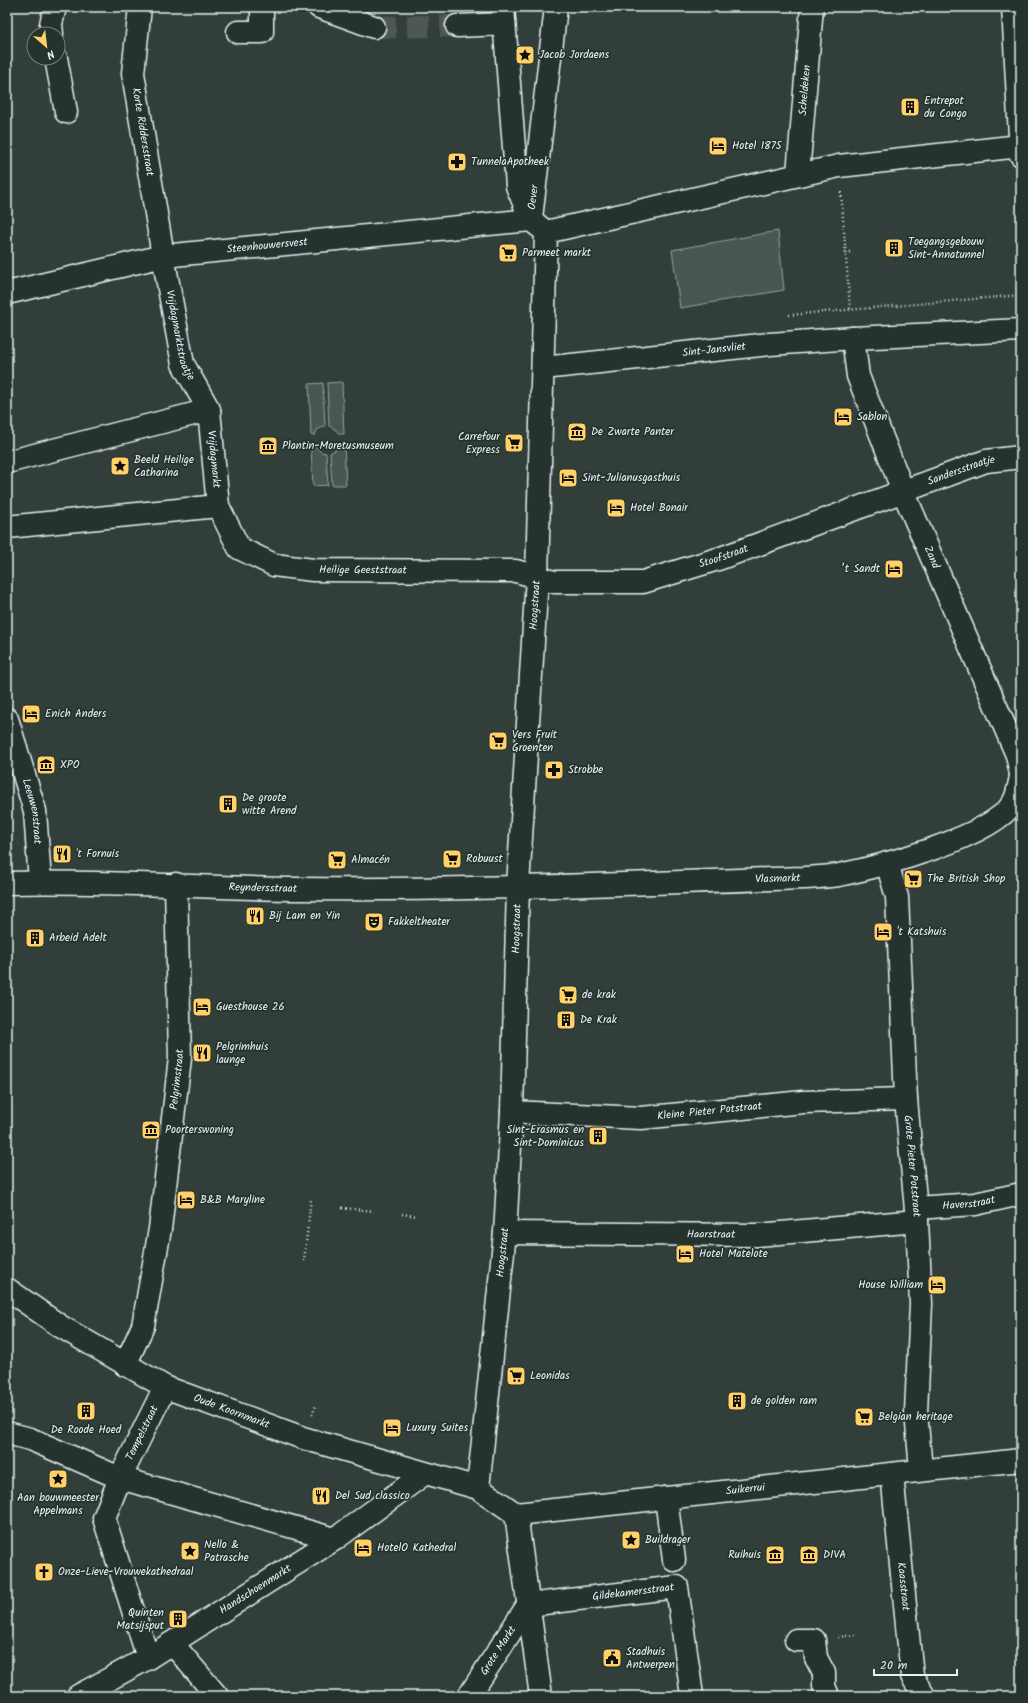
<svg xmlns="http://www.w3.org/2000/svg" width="1028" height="1703" font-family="Kalam,sans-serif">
	<rect width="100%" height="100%" fill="#323e39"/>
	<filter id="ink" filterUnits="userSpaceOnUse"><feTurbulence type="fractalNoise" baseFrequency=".025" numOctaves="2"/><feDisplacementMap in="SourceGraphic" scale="8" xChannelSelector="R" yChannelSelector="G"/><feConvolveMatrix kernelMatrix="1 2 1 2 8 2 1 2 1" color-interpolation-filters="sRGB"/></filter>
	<g filter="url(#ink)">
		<g fill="#495651" stroke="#98a4a4">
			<path d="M778 231 784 290 680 308 672 250Z"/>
			<path d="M342 382 344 434H339L336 430 329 426 327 383Z"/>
			<path d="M323 383 325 426 317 430 315 435H311L309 384Z"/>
			<path d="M340 444H344L346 485H332L330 453 337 449Z"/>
			<path d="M315 446 321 452 326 453 328 485 313 486 311 447Z"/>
		</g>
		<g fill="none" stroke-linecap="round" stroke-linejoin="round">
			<path stroke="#4d5956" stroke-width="22" stroke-dasharray="22 11" stroke-linecap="butt" d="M374 27 457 26"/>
			<g stroke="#e8f1f8" stroke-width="25">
				<g id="minor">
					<path id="s1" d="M140 7 133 73 163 256 183 364 209 410 218 506 239 548 274 565 313 570 516 571 554 582H643L721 558 986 461 1021 457"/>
					<path d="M319 7 374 27"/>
					<path d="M503 7 517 186 531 220 541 228"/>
					<path d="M1013 7 1021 155"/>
					<path d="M457 26 504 24"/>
					<path d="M238 32H262V7"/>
					<path d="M52 34 51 24 55 7"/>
					<path d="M56 58 66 112"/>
					<path id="s2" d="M798 174 812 7"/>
					<path id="s3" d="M531 218 556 7"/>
					<path d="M546 232 839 166 1020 146"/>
					<path id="s4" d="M7 293 163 256 531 220"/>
					<path id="s5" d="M853 338 858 376 903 491 1017 755 1021 774"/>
					<path id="s6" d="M543 368 770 344 853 338 1021 330"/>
					<path d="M7 462 209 410"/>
					<path d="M7 527 218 506"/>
					<path id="s7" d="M7 719 35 811 40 882"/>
					<path id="s8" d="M887 863 897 897 906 1099 917 1221 921 1304 916 1412 921 1470"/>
					<path id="s9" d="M7 883C105 880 202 888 300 889 468 891 637 883 805 878 816 877 828 877 839 875 878 867 992 837 1013 803 1018 795 1019 785 1021 777"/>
					<path id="s10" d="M512 1112 641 1118 803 1102 906 1099"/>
					<path id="s11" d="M916 1208 975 1204 1021 1194"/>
					<path id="s12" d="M505 1233 757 1235 917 1221"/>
					<path id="s13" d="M7 1289 60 1326 165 1387 303 1438 478 1488 516 1514 1021 1460"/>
					<path id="s14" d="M125 1365 143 1326 160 1229 180 1058 176 884"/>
					<path d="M7 1433 30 1439 120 1478 335 1539"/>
					<path id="s15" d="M892 1474 912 1676 924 1696"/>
					<path id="s16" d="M478 1488 505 1233 512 1112 518 886 537 577 546 232"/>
					<path d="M666 1498 674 1560"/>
					<path d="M516 1514 541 1696"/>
					<path id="s17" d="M528 1605 677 1587 692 1696"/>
					<path d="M796 1640H814L816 1658 824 1673V1686L828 1696"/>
					<path d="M172 1643 217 1696"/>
					<path id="s18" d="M148 1658 104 1518 120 1478 165 1387"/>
					<path id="s19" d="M78 1696 148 1658 335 1539 424 1474"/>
					<path id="s20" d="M469 1696 528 1605"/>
				</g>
			</g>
			<g stroke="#e8f1f8" stroke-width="2.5" stroke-dasharray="1 3" stroke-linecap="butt">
				<path d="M841 192 850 309"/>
				<path d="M845 252H850"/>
				<path d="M789 315 1021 295"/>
				<path d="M342 1208 374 1211"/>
				<path d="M402 1214 416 1216"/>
				<path d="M304 1261 311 1199"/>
				<path d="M312 1415 316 1405"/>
				<path d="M838 1637 855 1635"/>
			</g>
			<use href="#minor" stroke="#26332d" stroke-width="22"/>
		</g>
	</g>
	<defs>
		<g id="sight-square" transform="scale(1)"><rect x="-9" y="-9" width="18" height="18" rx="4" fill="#ffd166" stroke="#26332d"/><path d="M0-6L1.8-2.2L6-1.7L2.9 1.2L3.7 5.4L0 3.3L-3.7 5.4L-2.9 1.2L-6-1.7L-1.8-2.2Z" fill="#111"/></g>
		<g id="building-square" transform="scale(1)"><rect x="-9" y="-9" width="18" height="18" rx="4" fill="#ffd166" stroke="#26332d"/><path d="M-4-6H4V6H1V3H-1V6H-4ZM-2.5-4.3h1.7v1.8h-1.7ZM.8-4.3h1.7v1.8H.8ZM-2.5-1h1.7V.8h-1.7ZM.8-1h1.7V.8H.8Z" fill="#111"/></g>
		<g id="hotel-square" transform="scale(1)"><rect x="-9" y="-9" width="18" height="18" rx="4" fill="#ffd166" stroke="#26332d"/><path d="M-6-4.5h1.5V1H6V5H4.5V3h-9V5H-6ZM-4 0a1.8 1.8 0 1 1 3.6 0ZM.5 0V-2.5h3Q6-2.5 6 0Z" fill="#111"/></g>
		<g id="pharmacy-square" transform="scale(1)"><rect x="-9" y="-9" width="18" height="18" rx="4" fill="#ffd166" stroke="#26332d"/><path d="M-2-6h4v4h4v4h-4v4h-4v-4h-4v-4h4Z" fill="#111"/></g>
		<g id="supermarket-square" transform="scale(1)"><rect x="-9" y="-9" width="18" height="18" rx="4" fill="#ffd166" stroke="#26332d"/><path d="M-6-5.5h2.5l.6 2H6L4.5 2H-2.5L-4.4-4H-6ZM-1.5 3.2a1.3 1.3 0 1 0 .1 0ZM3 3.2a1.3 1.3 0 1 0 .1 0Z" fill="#111"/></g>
		<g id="museum-square" transform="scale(1)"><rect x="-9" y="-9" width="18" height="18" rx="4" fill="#ffd166" stroke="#26332d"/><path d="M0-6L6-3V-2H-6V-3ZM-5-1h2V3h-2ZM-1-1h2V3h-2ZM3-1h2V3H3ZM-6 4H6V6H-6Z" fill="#111"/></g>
		<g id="restaurant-square" transform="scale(1)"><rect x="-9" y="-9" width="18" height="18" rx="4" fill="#ffd166" stroke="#26332d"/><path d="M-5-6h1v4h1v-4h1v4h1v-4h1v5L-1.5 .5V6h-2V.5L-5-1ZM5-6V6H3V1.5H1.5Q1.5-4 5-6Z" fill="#111"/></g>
		<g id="theatre-square" transform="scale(1)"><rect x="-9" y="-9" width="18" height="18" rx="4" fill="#ffd166" stroke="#26332d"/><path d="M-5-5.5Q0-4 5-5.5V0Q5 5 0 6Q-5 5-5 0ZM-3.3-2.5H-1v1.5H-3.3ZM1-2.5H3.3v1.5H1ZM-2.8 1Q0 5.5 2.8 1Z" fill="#111"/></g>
		<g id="church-square" transform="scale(1)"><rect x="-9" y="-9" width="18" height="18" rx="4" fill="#ffd166" stroke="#26332d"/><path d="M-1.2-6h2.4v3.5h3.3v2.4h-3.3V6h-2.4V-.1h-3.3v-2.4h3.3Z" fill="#111"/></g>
		<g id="civic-square" transform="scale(1)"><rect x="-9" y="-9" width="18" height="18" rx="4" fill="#ffd166" stroke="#26332d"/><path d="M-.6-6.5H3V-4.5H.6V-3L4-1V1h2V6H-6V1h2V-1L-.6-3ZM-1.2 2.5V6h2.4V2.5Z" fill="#111"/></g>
	</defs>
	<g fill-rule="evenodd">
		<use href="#sight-square" x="525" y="55"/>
		<use href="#building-square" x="910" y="107"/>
		<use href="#hotel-square" x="718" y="146"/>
		<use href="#pharmacy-square" x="457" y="162"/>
		<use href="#building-square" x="894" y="248"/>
		<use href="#supermarket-square" x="508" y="253"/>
		<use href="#hotel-square" x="843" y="417"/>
		<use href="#museum-square" x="577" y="432"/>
		<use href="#supermarket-square" x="514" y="443"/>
		<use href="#museum-square" x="268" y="446"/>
		<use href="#sight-square" x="120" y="466"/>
		<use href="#hotel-square" x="568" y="478"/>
		<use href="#hotel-square" x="616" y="508"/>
		<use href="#hotel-square" x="894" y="569"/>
		<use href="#hotel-square" x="31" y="714"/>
		<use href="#supermarket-square" x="498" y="741"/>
		<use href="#museum-square" x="46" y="765"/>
		<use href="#pharmacy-square" x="554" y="770"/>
		<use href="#building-square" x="228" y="804"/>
		<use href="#restaurant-square" x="62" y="854"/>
		<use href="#supermarket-square" x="452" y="859"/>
		<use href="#supermarket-square" x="337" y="860"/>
		<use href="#supermarket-square" x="913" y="879"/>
		<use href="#restaurant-square" x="255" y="916"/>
		<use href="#theatre-square" x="374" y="922"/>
		<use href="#hotel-square" x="883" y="932"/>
		<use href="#building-square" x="35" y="938"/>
		<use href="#supermarket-square" x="568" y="995"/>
		<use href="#hotel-square" x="202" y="1007"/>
		<use href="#building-square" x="566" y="1020"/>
		<use href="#restaurant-square" x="202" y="1053"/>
		<use href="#museum-square" x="151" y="1130"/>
		<use href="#building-square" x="598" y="1136"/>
		<use href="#hotel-square" x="186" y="1200"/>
		<use href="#hotel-square" x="685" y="1254"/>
		<use href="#hotel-square" x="937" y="1285"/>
		<use href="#supermarket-square" x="516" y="1376"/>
		<use href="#building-square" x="737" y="1401"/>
		<use href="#building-square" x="86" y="1411"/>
		<use href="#supermarket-square" x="864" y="1417"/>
		<use href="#hotel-square" x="392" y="1428"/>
		<use href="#sight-square" x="58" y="1479"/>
		<use href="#restaurant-square" x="321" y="1496"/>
		<use href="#sight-square" x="631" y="1540"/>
		<use href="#hotel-square" x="363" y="1548"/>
		<use href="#sight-square" x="190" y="1551"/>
		<use href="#museum-square" x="775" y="1555"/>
		<use href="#museum-square" x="809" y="1555"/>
		<use href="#church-square" x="44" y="1572"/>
		<use href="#building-square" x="178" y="1619"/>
		<use href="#civic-square" x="612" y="1658"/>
	</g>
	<g text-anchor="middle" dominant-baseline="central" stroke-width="3.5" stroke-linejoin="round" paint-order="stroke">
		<g font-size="11" fill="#e8f1f8" stroke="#26332d" text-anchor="start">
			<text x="539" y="55">Jacob Jordaens</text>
			<text x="924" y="101">Entrepot<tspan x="924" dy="13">du Congo</tspan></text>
			<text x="732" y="146">Hotel 1875</text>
			<text x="471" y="162">TunnelaApotheek</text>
			<text x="908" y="242">Toegangsgebouw<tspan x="908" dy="13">Sint-Annatunnel</tspan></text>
			<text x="522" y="253">Parmeet markt</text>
			<text x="857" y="417">Sablon</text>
			<text x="591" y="432">De Zwarte Panter</text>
			<text x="500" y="437" text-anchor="end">Carrefour<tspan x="500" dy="13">Express</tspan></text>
			<text x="282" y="446">Plantin-Moretusmuseum</text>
			<text x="134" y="460">Beeld Heilige<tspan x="134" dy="13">Catharina</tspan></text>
			<text x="582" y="478">Sint-Julianusgasthuis</text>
			<text x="630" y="508">Hotel Bonair</text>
			<text x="880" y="569" text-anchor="end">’t Sandt</text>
			<text x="45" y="714">Enich Anders</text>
			<text x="512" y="735">Vers Fruit<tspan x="512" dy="13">Groenten</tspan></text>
			<text x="60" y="765">XPO</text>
			<text x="568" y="770">Strobbe</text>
			<text x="242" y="798">De groote<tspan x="242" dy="13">witte Arend</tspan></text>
			<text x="76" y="854">'t Fornuis</text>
			<text x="466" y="859">Robuust</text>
			<text x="351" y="860">Almacén</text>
			<text x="927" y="879">The British Shop</text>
			<text x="269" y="916">Bij Lam en Yin</text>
			<text x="388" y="922">Fakkeltheater</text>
			<text x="897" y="932">'t Katshuis</text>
			<text x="49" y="938">Arbeid Adelt</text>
			<text x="582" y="995">de krak</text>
			<text x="216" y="1007">Guesthouse 26</text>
			<text x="580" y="1020">De Krak</text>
			<text x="216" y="1047">Pelgrimhuis<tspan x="216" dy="13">launge</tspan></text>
			<text x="165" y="1130">Poorterswoning</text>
			<text x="584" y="1130" text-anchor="end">Sint-Erasmus en<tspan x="584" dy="13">Sint-Dominicus</tspan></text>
			<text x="200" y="1200">B&amp;B Maryline</text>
			<text x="699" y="1254">Hotel Matelote</text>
			<text x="923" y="1285" text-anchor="end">House William</text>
			<text x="530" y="1376">Leonidas</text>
			<text x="751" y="1401">de golden ram</text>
			<text x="878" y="1417">Belgian heritage</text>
			<text x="406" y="1428">Luxury Suites</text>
			<text x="86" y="1430" text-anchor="middle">De Roode Hoed</text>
			<text x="335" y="1496">Del Sud classico</text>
			<text x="58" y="1498" text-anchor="middle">Aan bouwmeester<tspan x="58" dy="13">Appelmans</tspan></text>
			<text x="645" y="1540">Buildrager</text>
			<text x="204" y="1545">Nello &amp;<tspan x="204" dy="13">Patrasche</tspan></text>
			<text x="377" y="1548">HotelO Kathedral</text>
			<text x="761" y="1555" text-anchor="end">Ruihuis</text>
			<text x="823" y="1555">DIVA</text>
			<text x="58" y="1572">Onze-Lieve-Vrouwekathedraal</text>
			<text x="164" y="1613" text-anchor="end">Quinten<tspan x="164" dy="13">Matsijsput</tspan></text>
			<text x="626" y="1652">Stadhuis<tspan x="626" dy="13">Antwerpen</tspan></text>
		</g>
		<g font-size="11" fill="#e8f1f8" stroke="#26332d">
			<text stroke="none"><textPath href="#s2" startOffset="84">Scheldeken</textPath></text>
			<text stroke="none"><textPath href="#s1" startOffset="126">Korte Riddersstraat</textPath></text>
			<text stroke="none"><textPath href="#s3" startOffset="21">Oever</textPath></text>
			<text stroke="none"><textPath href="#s4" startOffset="265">Steenhouwersvest</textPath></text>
			<text stroke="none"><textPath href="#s1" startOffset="333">Vrijdagmarktstraatje</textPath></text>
			<text stroke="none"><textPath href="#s6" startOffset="172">Sint-Jansvliet</textPath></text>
			<text stroke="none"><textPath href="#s1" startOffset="464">Vrijdagmarkt</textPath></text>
			<text stroke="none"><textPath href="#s1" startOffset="1305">Sandersstraatje</textPath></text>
			<text stroke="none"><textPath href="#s1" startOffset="1052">Stoofstraat</textPath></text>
			<text stroke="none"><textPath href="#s5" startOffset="234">Zand</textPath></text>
			<text stroke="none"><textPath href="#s1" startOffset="686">Heilige Geeststraat</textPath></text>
			<text stroke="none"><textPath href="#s16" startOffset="885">Hoogstraat</textPath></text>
			<text stroke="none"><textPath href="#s7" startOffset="96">Leeuwenstraat</textPath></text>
			<text stroke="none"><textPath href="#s9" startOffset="771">Vlasmarkt</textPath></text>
			<text stroke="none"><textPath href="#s9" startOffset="256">Reyndersstraat</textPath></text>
			<text stroke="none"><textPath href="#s16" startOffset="561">Hoogstraat</textPath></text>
			<text stroke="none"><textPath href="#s14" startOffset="292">Pelgrimstraat</textPath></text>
			<text stroke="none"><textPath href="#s10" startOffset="198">Kleine Pieter Potstraat</textPath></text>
			<text stroke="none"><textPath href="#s8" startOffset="305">Grote Pieter Potstraat</textPath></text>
			<text stroke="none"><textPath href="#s11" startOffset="53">Haverstraat</textPath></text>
			<text stroke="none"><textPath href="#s12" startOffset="206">Haarstraat</textPath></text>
			<text stroke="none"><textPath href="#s16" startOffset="237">Hoogstraat</textPath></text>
			<text stroke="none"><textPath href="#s13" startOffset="257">Oude Koornmarkt</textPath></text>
			<text stroke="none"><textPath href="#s18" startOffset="240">Tempelstraat</textPath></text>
			<text stroke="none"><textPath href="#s13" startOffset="792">Suikerrui</textPath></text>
			<text stroke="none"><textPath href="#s15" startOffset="113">Kaasstraat</textPath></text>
			<text stroke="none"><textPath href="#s19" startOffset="207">Handschoenmarkt</textPath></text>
			<text stroke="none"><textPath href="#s17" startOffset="106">Gildekamersstraat</textPath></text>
			<text stroke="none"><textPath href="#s20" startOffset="54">Grote Markt</textPath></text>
		</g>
	</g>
	<rect width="1028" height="1703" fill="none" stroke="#26332d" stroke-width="24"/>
	<rect x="12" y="12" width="1004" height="1679" fill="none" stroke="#e8f1f8" stroke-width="1.5" filter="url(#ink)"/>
	<g transform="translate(46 46) rotate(152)"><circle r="19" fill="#26332d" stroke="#747f7e"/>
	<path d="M0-3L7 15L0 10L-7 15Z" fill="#ffd166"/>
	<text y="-6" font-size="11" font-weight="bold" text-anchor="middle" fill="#e8f1f8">N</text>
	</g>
	<path d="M874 1669v6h83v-6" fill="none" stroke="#e8f1f8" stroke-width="2"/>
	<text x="880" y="1669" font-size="12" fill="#e8f1f8" stroke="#26332d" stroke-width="3" paint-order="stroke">20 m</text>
</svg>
